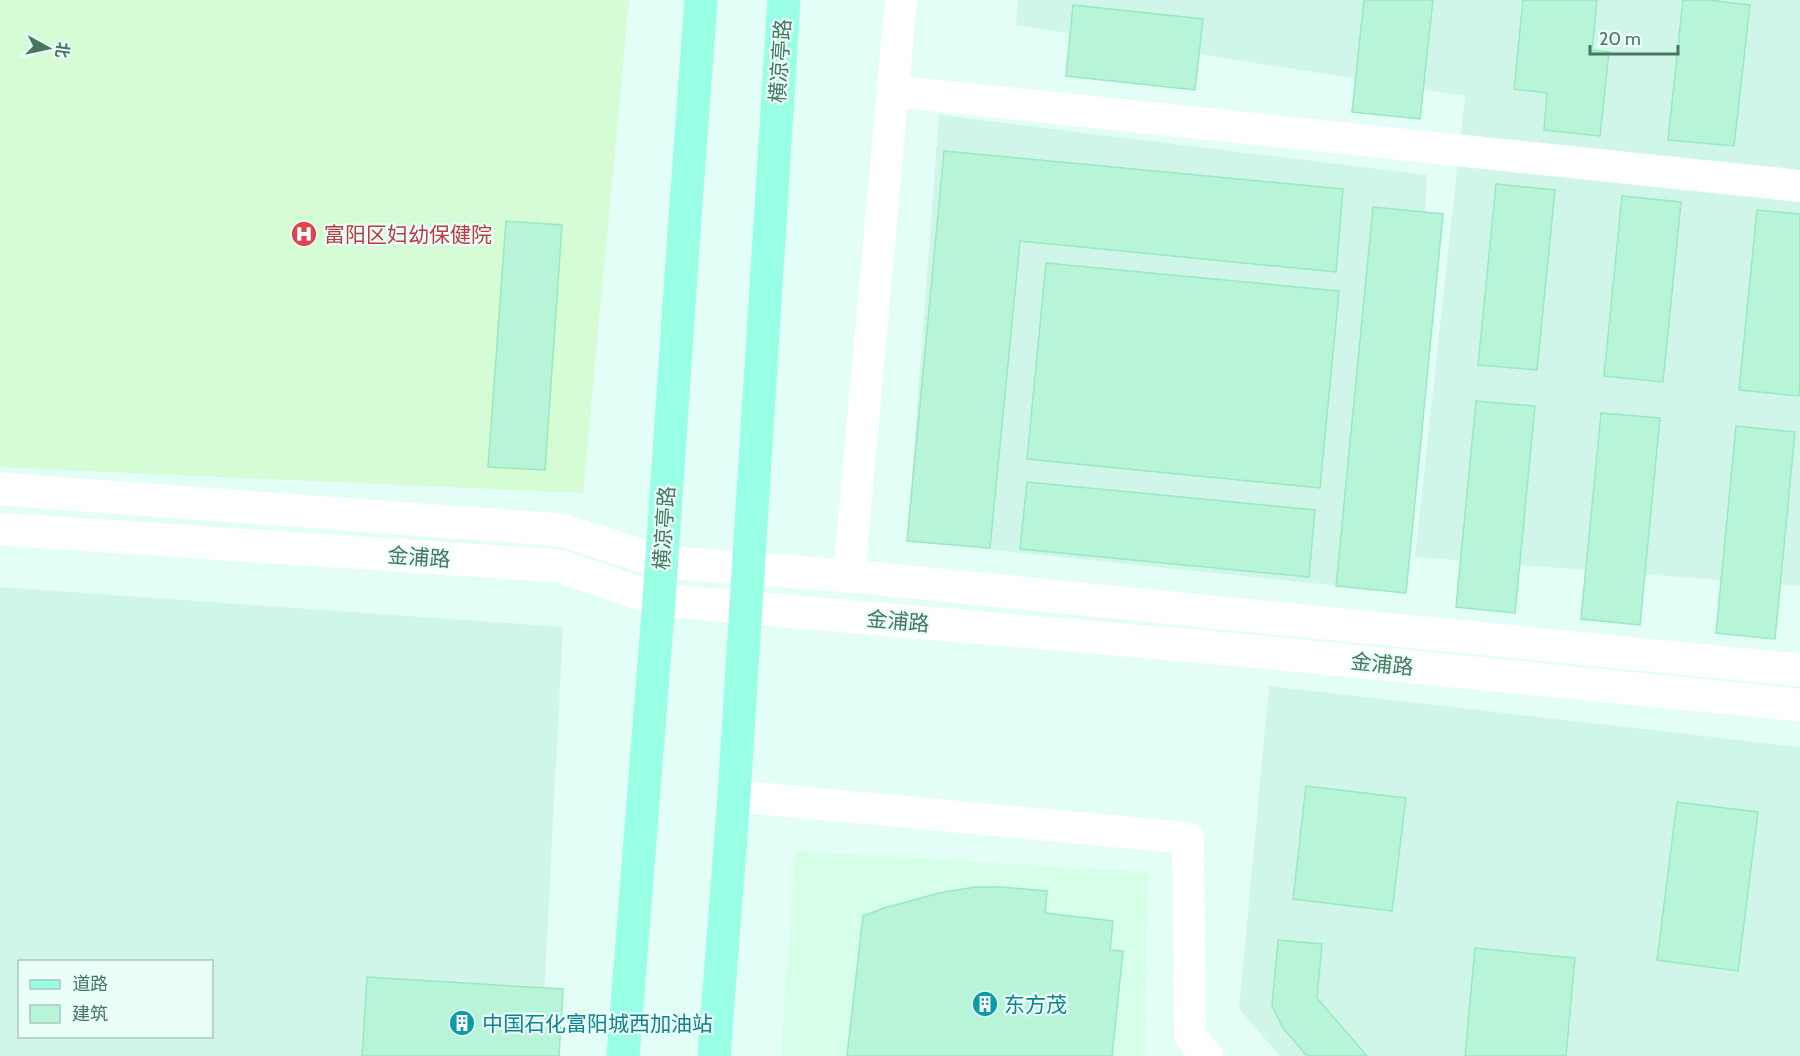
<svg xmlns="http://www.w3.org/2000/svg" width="1800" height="1056" font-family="Cabin,'Noto Sans SC',sans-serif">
	<rect width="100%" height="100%" fill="#e2fef6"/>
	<g fill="#d0f6e9" fill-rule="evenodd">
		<path d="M1018 0H1800V586L1415 557 1465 96 1016 25Z"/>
		<path d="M939 115 1427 175 1406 593 907 541Z"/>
		<path d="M0 587 563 627 541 1056H0ZM20 962H212V1036H20Z"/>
		<path d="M1269 686 1800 747V1056H1280L1239 1009Z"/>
	</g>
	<path fill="#d5ffe7" d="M795 851 1148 872 1145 1056H781Z"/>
	<path fill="#d5fcd5" d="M0 0H629L583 493 0 467Z"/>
	<g fill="#b8f5d8" stroke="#97e9c0" stroke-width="1.5">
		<path d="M1364 0H1433L1420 119 1352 112Z"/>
		<path d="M1523 0H1597L1592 50 1609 52 1600 136 1544 130 1547 93 1514 89Z"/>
		<path d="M1683 0H1708L1750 5 1734 146 1668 140Z"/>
		<path d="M1073 5 1203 19 1195 90 1066 76Z"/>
		<path d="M944 151 1343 189 1336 272 1020 241 990 548 907 541Z"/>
		<path d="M1496 184 1555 190 1537 370 1478 365Z"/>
		<path d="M1622 196 1681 202 1663 382 1604 376Z"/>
		<path d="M1373 207 1443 214 1406 593 1336 586Z"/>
		<path d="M1757 210 1800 214V380L1799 396 1739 390Z"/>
		<path d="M506 221 562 225 545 470 488 467Z"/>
		<path d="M1046 263 1339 291 1320 488 1027 459Z"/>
		<path d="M1476 401 1535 406 1515 613 1456 607Z"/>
		<path d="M1601 413 1660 418 1640 625 1581 619Z"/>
		<path d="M1736 426 1795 432 1775 639 1716 633Z"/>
		<path d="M1027 482 1315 510 1309 577 1020 549Z"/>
		<path d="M1306 786 1406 798 1392 911 1293 899Z"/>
		<path d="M1677 802 1758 812 1738 971 1657 960Z"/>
		<path d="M975 887H1001L1047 891 1045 913 1113 921 1110 950 1123 951 1112 1056H847L863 916 884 908 939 893Z"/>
		<path d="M1278 940 1322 944 1317 998 1367 1056H1307L1283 1028 1272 1006Z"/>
		<path d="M1475 948 1575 958 1566 1056H1465Z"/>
		<path d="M367 977 563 989 559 1056H362Z"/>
	</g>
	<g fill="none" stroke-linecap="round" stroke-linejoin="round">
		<g stroke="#fff" stroke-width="32">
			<path d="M893 91 1800 186"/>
			<path d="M849 576 901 0"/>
			<path d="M734 796 1188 838 1190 1036 1207 1056"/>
		</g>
		<g stroke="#fff" stroke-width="33">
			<path d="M0 489 562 530 662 562 849 576 1800 670"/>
			<path d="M0 529 560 566 659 600 1240 650 1800 705"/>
		</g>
		<g stroke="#98ffe5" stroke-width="33">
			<path d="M623 1056 659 600 684 232 701 0"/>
			<path d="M714 1056 734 796 784 0"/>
		</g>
	</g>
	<defs>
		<g id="hospital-disc" transform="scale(1.35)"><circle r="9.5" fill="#e0444e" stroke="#eafff9"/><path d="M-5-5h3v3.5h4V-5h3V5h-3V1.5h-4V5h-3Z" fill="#fff"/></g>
		<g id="building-disc" transform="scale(1.35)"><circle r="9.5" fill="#0f9aa8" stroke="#eafff9"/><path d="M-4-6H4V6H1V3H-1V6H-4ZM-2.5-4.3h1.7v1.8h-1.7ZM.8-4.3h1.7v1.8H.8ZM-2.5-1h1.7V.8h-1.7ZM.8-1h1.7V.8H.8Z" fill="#fff"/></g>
	</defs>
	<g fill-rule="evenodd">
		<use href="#hospital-disc" x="304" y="234"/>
		<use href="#building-disc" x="985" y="1004"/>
		<use href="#building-disc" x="462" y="1023"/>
	</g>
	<g text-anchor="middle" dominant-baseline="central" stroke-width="4.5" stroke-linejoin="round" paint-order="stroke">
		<g font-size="21" fill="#47775e" stroke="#eafff9">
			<text transform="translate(780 61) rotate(-86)">横凉亭路</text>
			<text transform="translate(664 528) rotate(-86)">横凉亭路</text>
			<text transform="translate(419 557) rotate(4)">金浦路</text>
			<text transform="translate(898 621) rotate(5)">金浦路</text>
			<text transform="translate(1382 664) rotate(6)">金浦路</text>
		</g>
		<g font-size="21" fill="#be3a42" stroke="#eafff9" text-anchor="start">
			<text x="324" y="234">富阳区妇幼保健院</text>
		</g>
		<g font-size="21" fill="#0d838f" stroke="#eafff9" text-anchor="start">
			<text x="1004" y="1004">东方茂</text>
			<text x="482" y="1023">中国石化富阳城西加油站</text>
		</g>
	</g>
	<rect x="18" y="960" width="195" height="78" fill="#eafff9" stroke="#a9c9bb" stroke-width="1.5"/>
	<rect x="30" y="980" width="30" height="9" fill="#98ffe5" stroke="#a9c9bb" stroke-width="1.5"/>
	<text x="72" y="990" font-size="18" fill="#47775e">道路</text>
	<rect x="30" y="1005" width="30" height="18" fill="#b8f5d8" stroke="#a9c9bb" stroke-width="1.5"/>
	<text x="72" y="1020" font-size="18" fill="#47775e">建筑</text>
	<g transform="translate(48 48) rotate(98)" stroke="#eafff9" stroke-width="4.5" paint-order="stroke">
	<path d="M0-4.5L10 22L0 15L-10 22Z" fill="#47775e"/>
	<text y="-9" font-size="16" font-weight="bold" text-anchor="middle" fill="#47775e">北</text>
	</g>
	<path d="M1590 45v9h88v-9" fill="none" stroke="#47775e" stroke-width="3"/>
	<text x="1599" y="45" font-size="18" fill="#47775e" stroke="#eafff9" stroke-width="4.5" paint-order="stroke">20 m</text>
</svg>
